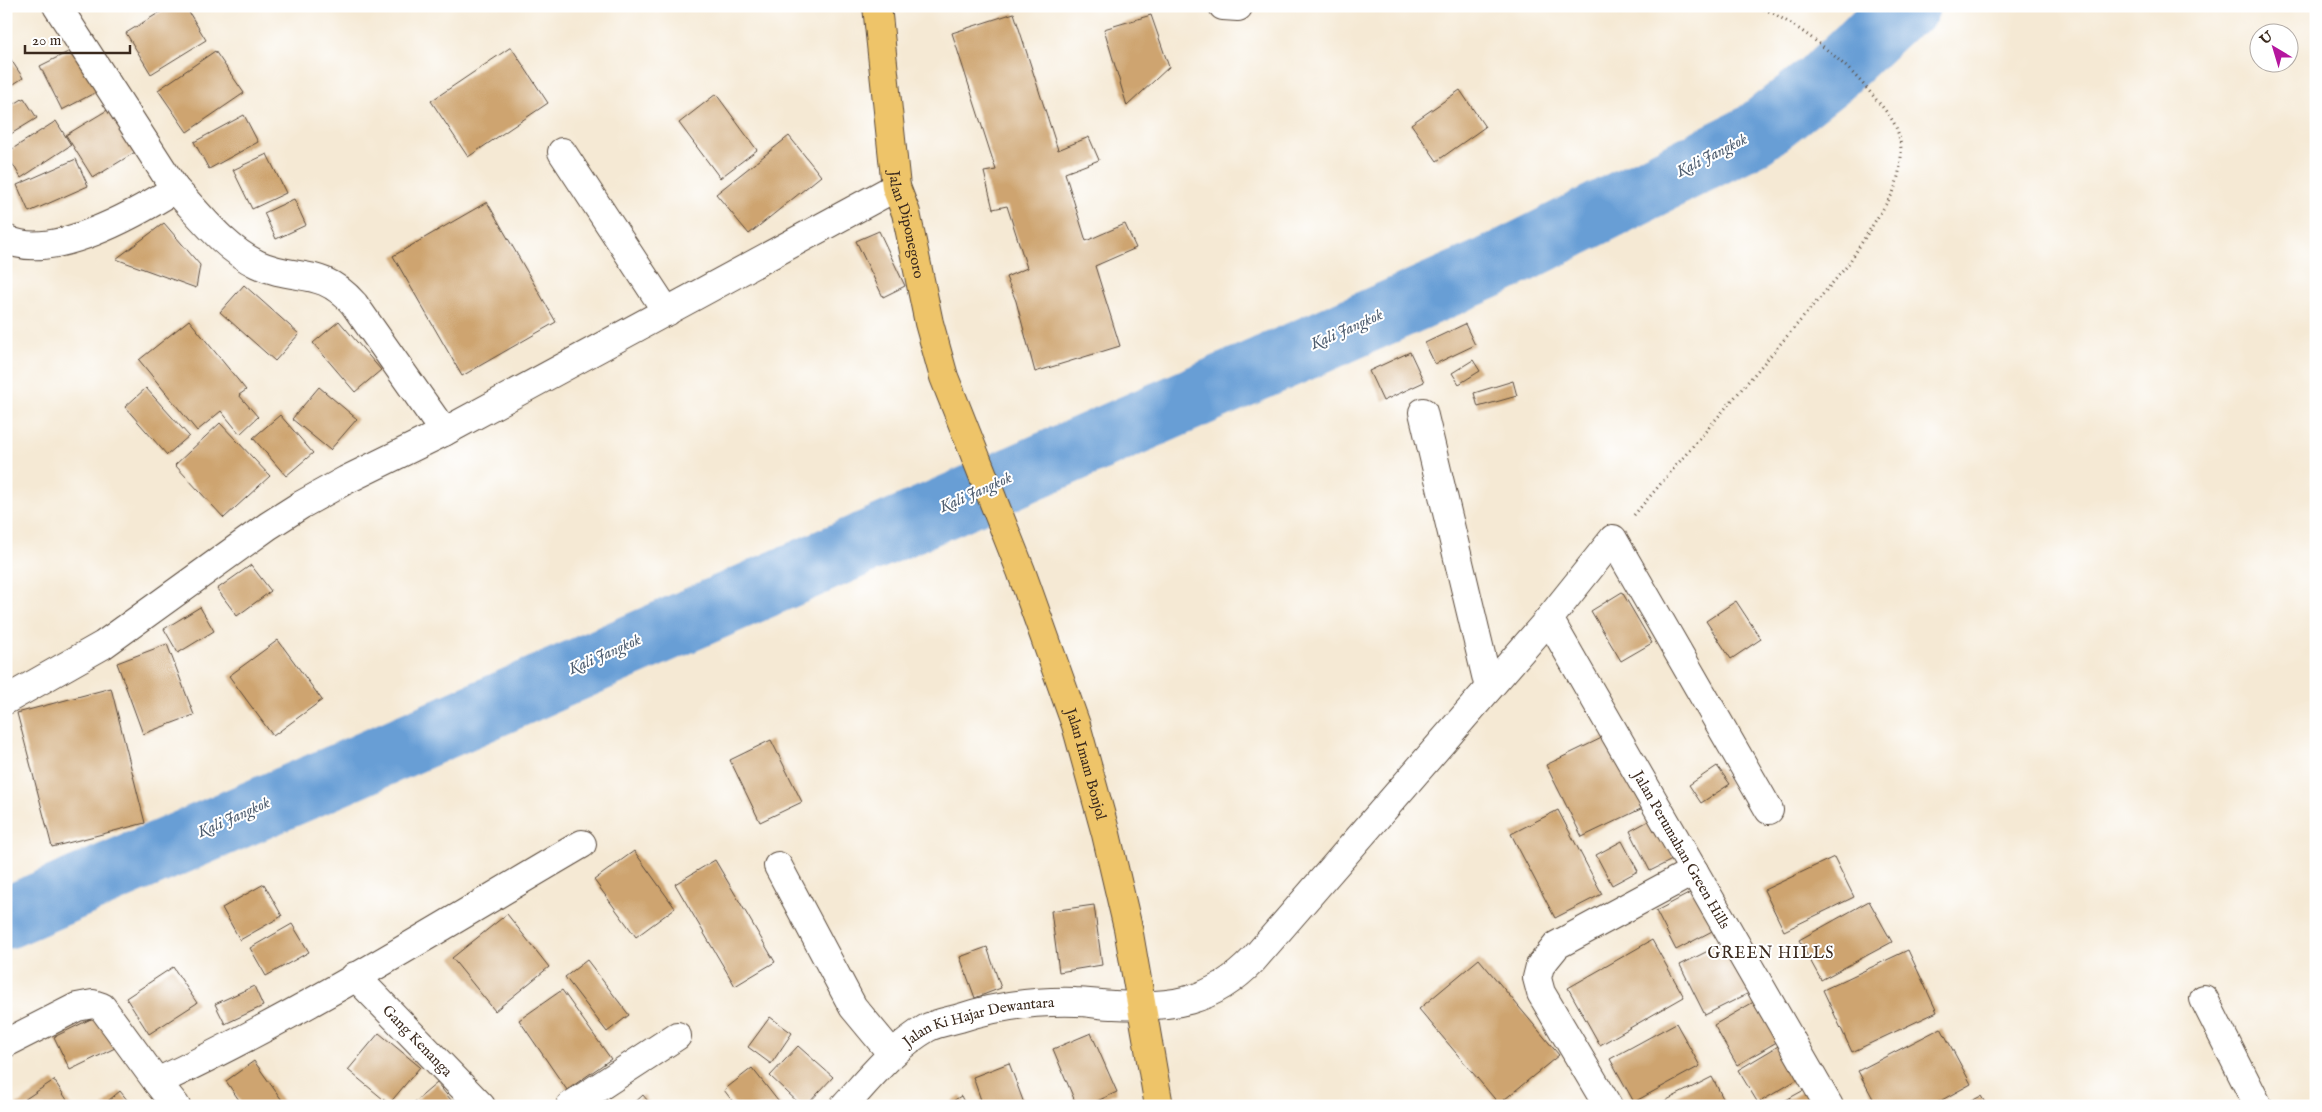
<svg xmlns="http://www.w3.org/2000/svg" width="2322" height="1112" font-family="'IM FELL English',serif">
	<rect width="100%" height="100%" fill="#fff"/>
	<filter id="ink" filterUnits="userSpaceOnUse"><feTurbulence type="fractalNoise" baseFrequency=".02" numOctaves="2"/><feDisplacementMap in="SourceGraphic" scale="10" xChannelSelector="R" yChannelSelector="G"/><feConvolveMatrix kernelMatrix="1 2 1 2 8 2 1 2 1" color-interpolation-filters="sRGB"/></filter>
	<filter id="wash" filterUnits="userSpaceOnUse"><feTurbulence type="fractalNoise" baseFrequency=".0096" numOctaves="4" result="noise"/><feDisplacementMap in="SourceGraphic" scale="20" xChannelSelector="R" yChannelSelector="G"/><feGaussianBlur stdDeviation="1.12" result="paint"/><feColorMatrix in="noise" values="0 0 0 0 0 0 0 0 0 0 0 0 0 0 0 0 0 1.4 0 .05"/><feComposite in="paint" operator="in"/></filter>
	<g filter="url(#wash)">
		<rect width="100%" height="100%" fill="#f5e9d4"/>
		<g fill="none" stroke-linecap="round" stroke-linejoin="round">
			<path stroke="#689ed5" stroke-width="62" d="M6 918 345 772 1491 267 1754 135 1828 77 1897 12 1909 6"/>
		</g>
		<g id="blocks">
			<g fill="#cea46f">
				<path d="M170 6H185L206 40 151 74 126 33Z"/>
				<path d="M1014 13 1058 150 1089 137 1099 160 1065 173 1086 241 1125 224 1136 248 1095 266 1120 346 1035 372 1016 301 1006 277 1027 268 1007 206 993 209 984 172 996 170 952 33Z"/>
				<path d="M1151 15 1169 67 1127 106 1104 29Z"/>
				<path d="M78 47 100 90 62 110 40 66Z"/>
				<path d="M511 47 548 103 468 157 431 101Z"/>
				<path d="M215 51 244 93 187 132 158 90Z"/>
				<path d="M6 52 23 78 6 89Z"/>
				<path d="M1460 90 1485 127 1437 161 1411 124Z"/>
				<path d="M716 94 757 150 720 178 679 123Z"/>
				<path d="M24 98 37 118 6 137V109Z"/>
				<path d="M119 103 145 146 93 178 66 135Z"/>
				<path d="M244 115 258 142 209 169 194 142Z"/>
				<path d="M56 121 71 145 21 178 6 153Z"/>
				<path d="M789 136 821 176 749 234 716 194Z"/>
				<path d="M267 154 286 193 252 209 233 170Z"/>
				<path d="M76 159 88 186 29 212 17 185Z"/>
				<path d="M294 199 306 225 276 239 264 213Z"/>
				<path d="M487 202 556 322 462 376 393 256Z"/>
				<path d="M164 223 200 265 196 288 116 259Z"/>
				<path d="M879 231 905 286 883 297 856 241Z"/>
				<path d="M244 285 299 334 275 361 220 312Z"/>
				<path d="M189 320 246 390 239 395 258 417 240 434 221 411 197 431 139 360Z"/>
				<path d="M339 321 381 370 355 392 313 343Z"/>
				<path d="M1465 324 1475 345 1435 364 1425 343Z"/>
				<path d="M1410 352 1424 382 1383 401 1369 371Z"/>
				<path d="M1473 360 1480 371 1459 384 1452 373Z"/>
				<path d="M1513 381 1517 396 1478 407 1474 393Z"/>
				<path d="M319 387 357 419 330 450 292 419Z"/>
				<path d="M146 388 189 436 167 455 125 407Z"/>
				<path d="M280 415 313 453 286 476 253 438Z"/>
				<path d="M220 423 270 476 224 518 175 465Z"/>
				<path d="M251 565 271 591 237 616 217 589Z"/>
				<path d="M1622 592 1652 643 1621 661 1591 611Z"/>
				<path d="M1736 601 1761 639 1731 659 1706 621Z"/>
				<path d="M200 607 214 631 178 653 164 629Z"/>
				<path d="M278 640 322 700 273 736 229 676Z"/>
				<path d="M167 644 194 715 143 734 117 663Z"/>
				<path d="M111 688 145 823 52 847 17 713Z"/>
				<path d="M1612 733 1647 806 1582 837 1546 765Z"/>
				<path d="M771 740 802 802 760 822 730 760Z"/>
				<path d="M1717 766 1730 784 1701 803 1689 785Z"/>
				<path d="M1558 810 1602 894 1555 918 1511 834Z"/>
				<path d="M1654 818 1674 859 1650 871 1630 831Z"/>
				<path d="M1622 841 1638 871 1612 885 1596 855Z"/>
				<path d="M634 851 675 908 636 937 594 880Z"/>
				<path d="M1834 857 1854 897 1784 931 1764 890Z"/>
				<path d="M715 860 775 962 735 986 675 884Z"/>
				<path d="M264 884 282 916 240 940 222 908Z"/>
				<path d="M1696 890 1716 929 1676 950 1656 911Z"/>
				<path d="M1869 901 1892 942 1821 980 1799 940Z"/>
				<path d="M1094 905 1102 965 1059 972 1051 911Z"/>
				<path d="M507 914 549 967 495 1011 452 958Z"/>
				<path d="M292 924 309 952 266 976 250 948Z"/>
				<path d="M1732 939 1757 989 1705 1015 1680 965Z"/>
				<path d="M1652 940 1684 997 1600 1045 1568 988Z"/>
				<path d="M987 947 1001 988 975 998 960 957Z"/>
				<path d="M1908 950 1937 1012 1852 1052 1823 990Z"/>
				<path d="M1479 959 1559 1055 1499 1104 1419 1009Z"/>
				<path d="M587 960 629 1015 607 1032 565 977Z"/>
				<path d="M173 967 197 1003 149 1034 126 998Z"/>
				<path d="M254 986 263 1006 225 1024 215 1004Z"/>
				<path d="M562 990 611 1059 567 1090 519 1020Z"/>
				<path d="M1764 996 1787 1036 1737 1065 1714 1025Z"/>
				<path d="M101 1014 117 1047 70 1070 54 1037Z"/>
				<path d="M770 1017 792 1033 771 1064 748 1047Z"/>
				<path d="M1676 1023 1700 1066 1634 1102 1610 1059Z"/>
				<path d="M1941 1028 1971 1084 1931 1106H1877L1858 1071Z"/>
				<path d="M379 1033 420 1067 389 1104 348 1070Z"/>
				<path d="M1091 1033 1117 1092 1086 1106H1077L1053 1049Z"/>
				<path d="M1785 1042 1805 1075 1758 1103 1738 1070Z"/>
				<path d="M798 1046 833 1077 806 1106H802L770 1076Z"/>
				<path d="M254 1061 284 1103 280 1106H243L226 1081Z"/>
				<path d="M1009 1063 1025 1106H983L973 1077Z"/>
				<path d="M752 1068 782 1106H736L724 1090Z"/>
				<path d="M1712 1077 1727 1106H1655Z"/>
				<path d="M54 1080 71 1106H15Z"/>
				<path d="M437 1083 456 1106H410Z"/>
				<path d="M1815 1084 1825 1106H1775Z"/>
				<path d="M120 1091 132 1106H102Z"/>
				<path d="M643 1095 652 1106H631Z"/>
				<path d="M961 1096 966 1106H945Z"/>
				<path d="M1981 1096 1987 1106H1962Z"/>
			</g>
		</g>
	</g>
	<g filter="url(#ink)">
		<use href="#blocks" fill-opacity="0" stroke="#574739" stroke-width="1"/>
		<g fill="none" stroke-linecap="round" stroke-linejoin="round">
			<g stroke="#574739" stroke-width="30">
				<g id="minor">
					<path d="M57 6 175 189"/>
					<path d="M1223 6 1238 7"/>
					<path d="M562 152 667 312"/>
					<path d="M6 239C50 263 137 213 175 189 200 215 224 248 257 264 296 282 321 266 354 304L444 432"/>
					<path d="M1423 412 1489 688"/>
					<path id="s1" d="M1549 619 1829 1106"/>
					<path d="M6 700 103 645 268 526 301 505 346 480 444 432 896 187"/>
					<path d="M778 866 853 1007 892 1054"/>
					<path id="s2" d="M355 976 481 1106"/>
					<path d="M2204 999 2258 1106"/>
					<path d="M6 1043 77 1007 93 1004 102 1007 157 1082"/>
					<path d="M176 1106 157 1082C304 1013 442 926 582 844"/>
					<path d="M570 1106 677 1036"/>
					<path id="s3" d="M844 1106C870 1078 894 1047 927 1028 936 1023 949 1021 960 1018 996 1006 1038 1001 1076 1002 1089 1002 1101 1005 1114 1005 1171 1008 1212 1003 1253 960L1549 619 1613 539 1769 810"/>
					<path d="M1608 1106 1541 993 1537 978 1540 966 1557 945 1694 871"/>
				</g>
			</g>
			<g stroke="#574739" stroke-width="30">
				<g id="major">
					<path id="s4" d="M877 6 896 187 906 213 929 323 944 377 1021 571 1076 725 1106 834 1128 928 1159 1106"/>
				</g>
			</g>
			<path stroke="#574739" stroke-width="3" stroke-dasharray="1 4" stroke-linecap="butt" d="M1634 515 1847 266 1893 193C1900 173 1905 151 1897 130 1893 118 1883 108 1875 98 1843 59 1805 29 1759 6"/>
			<use href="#minor" stroke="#fff" stroke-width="28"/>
			<use href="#major" stroke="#eec469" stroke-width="28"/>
		</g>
	</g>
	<g text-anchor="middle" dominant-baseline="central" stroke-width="4" stroke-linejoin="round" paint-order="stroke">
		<g font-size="15" fill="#3b2a1e" stroke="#fff">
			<text stroke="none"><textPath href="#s4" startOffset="221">Jalan Diponegoro</textPath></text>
			<text stroke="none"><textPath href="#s4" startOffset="791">Jalan Imam Bonjol</textPath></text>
			<text stroke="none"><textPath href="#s1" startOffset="266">Jalan Perumahan Green Hills</textPath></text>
			<text stroke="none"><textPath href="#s3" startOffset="166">Jalan Ki Hajar Dewantara</textPath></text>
			<text stroke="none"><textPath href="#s2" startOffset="90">Gang Kenanga</textPath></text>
		</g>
		<g font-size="16" font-style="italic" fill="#4f5e70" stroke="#fff">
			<text transform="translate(1712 156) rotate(-27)">Kali Jangkok</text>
			<text transform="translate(1347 330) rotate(-24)">Kali Jangkok</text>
			<text transform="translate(976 493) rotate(-24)">Kali Jangkok</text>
			<text transform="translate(605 655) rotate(-24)">Kali Jangkok</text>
			<text transform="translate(234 818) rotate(-24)">Kali Jangkok</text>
		</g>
		<g font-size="16" letter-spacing="1" fill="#3b2a1e" stroke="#fff">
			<text x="1771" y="954">GREEN HILLS</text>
		</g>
	</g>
	<rect width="2322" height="1112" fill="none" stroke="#fff" stroke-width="25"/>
	<g transform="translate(2274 48) rotate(322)"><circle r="24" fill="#ffffff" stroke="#b1aaa5"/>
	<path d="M0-4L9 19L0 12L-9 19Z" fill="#b5179e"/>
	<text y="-8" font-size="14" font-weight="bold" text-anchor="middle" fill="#3b2a1e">U</text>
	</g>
	<path d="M25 45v8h105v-8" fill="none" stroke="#3b2a1e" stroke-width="2.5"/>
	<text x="32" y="45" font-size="15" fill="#3b2a1e" stroke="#ffffff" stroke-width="4" paint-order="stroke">20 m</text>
</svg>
